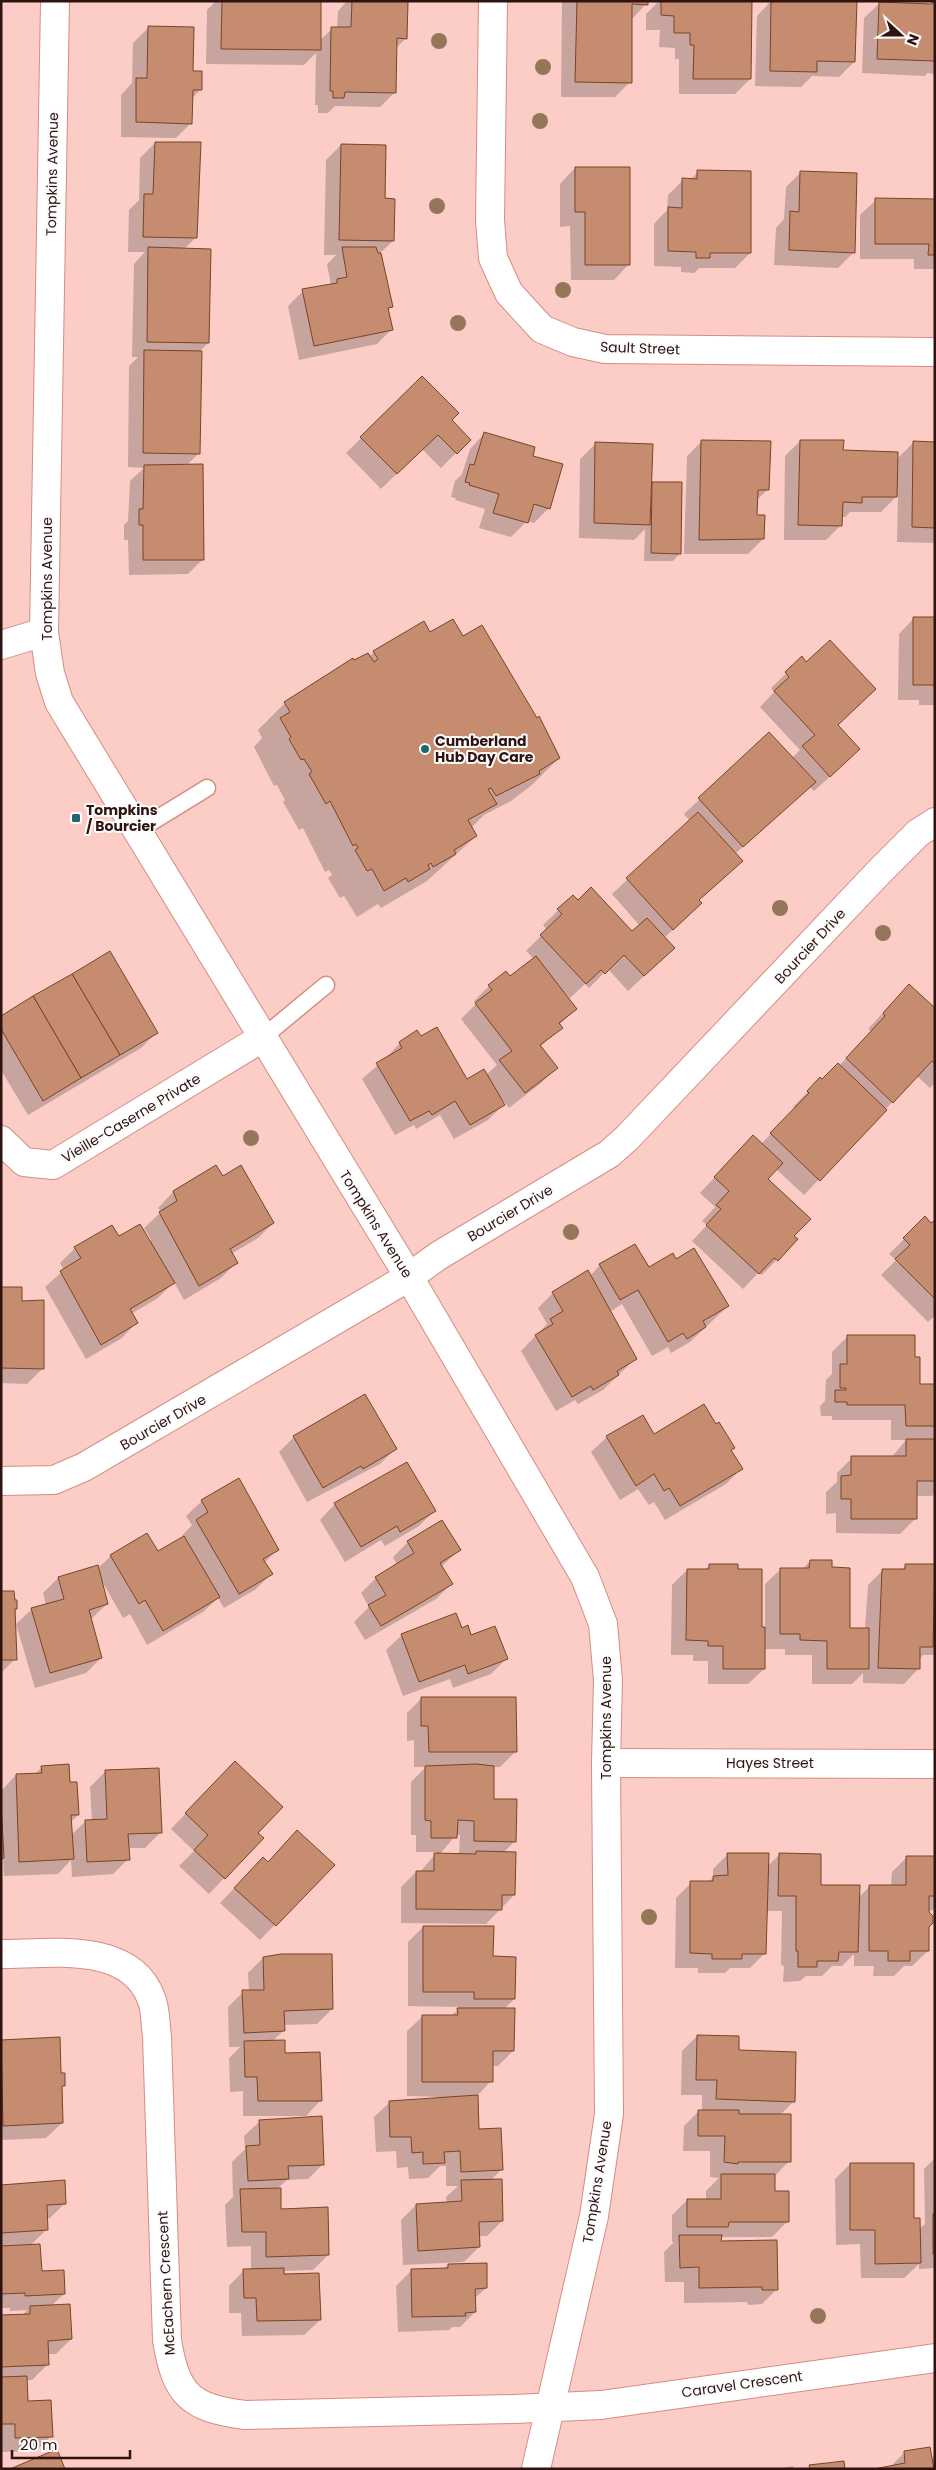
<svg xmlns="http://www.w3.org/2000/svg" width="936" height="2470" font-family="Poppins,sans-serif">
	<rect width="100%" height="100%" fill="#fbcdc6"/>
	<g fill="#0003" fill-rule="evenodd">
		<path d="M216 1H320V40L332 29H337L338 11 347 1H406V38L396 48 395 92 380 107 335 106 328 113H318V105H315L316 53 304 65 206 64 207 10Z"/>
		<path d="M562 1H646V4L631 20 630 82 615 97H561Z"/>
		<path d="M659 1H751L750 79 735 94H679V59H675V48L659 47 660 30H646V14Z"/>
		<path d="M771 1 854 62 839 77 812 76 801 87 755 86 757 16Z"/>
		<path d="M880 3 935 4V74L927 73 925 76 862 73 864 18Z"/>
		<path d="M148 28 192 72 200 90 191 99V123L176 138 121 137V95L132 83 133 43Z"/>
		<path d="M155 143 196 237 184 249 208 343 199 352V453L186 466 203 559 188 574 129 575 128 540H124V525L128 521 130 481 144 468 128 467 129 366 138 357H132L134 264 145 252H128L129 210 139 200 140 158Z"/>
		<path d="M341 145 384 199 393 241 380 253 391 307 387 311 392 329 377 344 299 360 288 306 303 291 331 285 327 264 336 255H324L326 160Z"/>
		<path d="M575 168 629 264 614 280H571L570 226 560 227V184Z"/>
		<path d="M698 172 750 253 735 268H699L694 273 681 272V267L654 266V224L667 210 668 195 683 180H690Z"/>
		<path d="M801 172 854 252 838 268 774 265 776 228 784 219 786 187Z"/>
		<path d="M876 200H935V269H914V259H860V215Z"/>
		<path d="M422 378 450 420 469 440 441 468 422 449 381 489 346 453Z"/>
		<path d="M485 433 532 457 549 508 534 523 527 521 511 537 479 528 485 509 455 500 456 498 451 497 455 481 462 474 470 449Z"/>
		<path d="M702 441 768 489 756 501V517L763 539 748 554H684L687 456Z"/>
		<path d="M800 441 842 452 896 460 914 442 935 443V543L897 542 898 495 881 512H850L845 517H841V525L826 540H784L785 456Z"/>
		<path d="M595 444 650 486 653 483 680 553 673 561H644L645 529 634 540 579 538 580 459Z"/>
		<path d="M914 618 935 619V705H919V700H898L899 634Z"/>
		<path d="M430 633 462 638 559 758 532 785 511 801 484 815 471 828 476 836 427 881 381 908 378 904 357 917 344 896 340 898 328 878 332 875 329 870 325 872 303 828 299 830 283 802 285 800 277 785 274 786 254 747 262 738 258 730 285 703 369 657 374 652Z"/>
		<path d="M802 658 836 725 844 764 814 791 810 787 735 854 726 876 698 901 685 919 664 938 658 963 628 991 608 969 589 988 585 984 570 998 566 994 565 996 575 1009 559 1025 561 1028 540 1047 556 1068 541 1083 509 1108 499 1095 503 1105 488 1120 454 1139 440 1115 416 1129 414 1125 395 1135 362 1079 385 1059 400 1043 467 1080 486 1075 497 1065 461 1019 476 1004 474 1001 489 986 510 978 534 959 526 951 547 930 543 925 573 896 632 933 640 926 612 894 690 821 684 814 769 734 792 758 800 750 760 707 774 692 771 688Z"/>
		<path d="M894 1001 935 1010V1083L930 1088 917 1076 804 1195 776 1169 766 1179 792 1237 796 1240 762 1275 758 1273 743 1289 692 1241 707 1225 702 1221 715 1207 700 1193 738 1152 761 1144 795 1109 793 1107 820 1079 822 1081 839 1066 871 1031 868 1029Z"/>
		<path d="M1 1017 157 1032 141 1048 28 1115 1 1070Z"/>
		<path d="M216 1167 222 1177 273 1223 258 1238 231 1254 236 1263 221 1278 184 1300 174 1282 158 1298 131 1314 137 1322 122 1338 86 1359 45 1287 64 1270 60 1263 75 1248 119 1238 151 1240 144 1228 161 1212 158 1208 173 1192Z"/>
		<path d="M935 1222V1316L928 1322 881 1275 896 1260 889 1254 904 1239Z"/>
		<path d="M675 1261 728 1306 690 1342 671 1353 668 1347 652 1356 622 1304 610 1312 635 1359 603 1390 578 1404 575 1400 556 1411 521 1351 547 1324 538 1308 553 1293 590 1276 600 1265 649 1269Z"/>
		<path d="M1 1289 21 1302 43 1368 27 1384 1 1383Z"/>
		<path d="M847 1337 914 1358 918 1385H935V1437L931 1440 935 1441V1493L932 1496H915L916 1518 900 1534 836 1533V1513L826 1514V1492L837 1482V1473L852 1458H891L906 1440H891V1420H832V1416H821L820 1406 825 1401 826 1380 832 1374V1352Z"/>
		<path d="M642 1416 654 1436 730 1450 741 1469 726 1484 665 1520 654 1502 649 1505 638 1489 620 1500 591 1452 607 1437Z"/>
		<path d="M294 1437 396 1448 380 1464 307 1502 279 1452Z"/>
		<path d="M202 1501 277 1550 264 1563 271 1574 256 1589 224 1608 218 1598 203 1612 147 1645 130 1614 123 1618 102 1581 107 1604 90 1620 101 1658 86 1673 35 1688 16 1624 32 1609 46 1605 43 1593 58 1578 97 1569 111 1556 158 1553 183 1538 182 1536 192 1525 186 1516Z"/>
		<path d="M335 1504 435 1510 419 1526 385 1546 381 1540 345 1562 320 1520Z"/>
		<path d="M408 1542 459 1550 441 1567 451 1584 436 1599 365 1640 354 1622 369 1607 361 1593 376 1578 397 1565 393 1557Z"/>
		<path d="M810 1561 849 1629H865L868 1585 883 1570H901L906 1565 935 1571V1655H923L919 1660V1668L904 1684 863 1683V1673L852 1684H812V1655H785V1649H764V1669L748 1684H708V1661H693V1655H671L672 1585 687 1570H705L709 1565 737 1570 760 1628H765V1584L781 1569H803Z"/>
		<path d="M1 1593 16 1608 14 1610 15 1659 1 1673Z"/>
		<path d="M461 1629 506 1659 491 1674 453 1688 450 1679 403 1696 386 1650 402 1635Z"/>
		<path d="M422 1698 515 1752 500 1767H493V1800L515 1841 503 1853 514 1895 486 1924 401 1923V1887L416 1872H420L437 1852H416V1835H411V1782L426 1767H414V1740L407 1741V1713ZM456 1835H460L459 1854 439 1855Z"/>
		<path d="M42 1767 69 1783 78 1815 71 1822V1835L85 1822 92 1821 90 1787 105 1772 160 1833 145 1848H128V1859L113 1874 72 1877 71 1860 58 1874 4 1876 3 1857 1 1859V1791L16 1775 35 1774Z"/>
		<path d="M219 1778 262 1838 209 1894 179 1866 194 1851 171 1829Z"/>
		<path d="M282 1847 333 1865 260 1940 220 1903 248 1874 267 1863Z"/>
		<path d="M728 1854 768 1866 779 1855 820 1886 859 1897 870 1886H891L892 1872 907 1857H935V1908L931 1911H927L928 1951 912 1966H904L894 1976H873L874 1966H854V1954L842 1966H832L822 1976H806L800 1981 783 1982 784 1966 781 1965 782 1911H765V1953L750 1968H730L725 1973H698V1968H675L676 1898 691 1883 708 1882 713 1878V1869Z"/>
		<path d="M423 1927 492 1958 514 1999 503 2010 513 2051 498 2066H492L491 2081 477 2096 478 2130 502 2169 491 2180 502 2221 487 2236H479V2247L464 2262 403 2265 401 2220 416 2205 447 2203 446 2197 458 2186H446V2166H440L428 2178 409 2179 408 2167 397 2168 396 2151 376 2152 374 2117 390 2102 441 2099V2097L407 2096V2031L423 2016H451L459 2009V2007L408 2006V1942Z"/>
		<path d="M263 1958 332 2009 317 2024 283 2025V2031L272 2042 321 2100 306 2116H243V2091L230 2092 229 2058 240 2047H229L228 2007 243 1992 249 1991 248 1973Z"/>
		<path d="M697 2036 737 2051 794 2101 779 2116 789 2161 774 2177V2193L787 2222 772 2237H720V2242L777 2289 762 2304 748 2305 747 2302 684 2303V2282H665L664 2252 674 2242H672V2215L687 2200H706V2191L719 2178 710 2177V2151H683L684 2126 699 2111H702V2095H681L682 2051Z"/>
		<path d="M1 2041 60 2074 63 2085 61 2088 62 2123 46 2138 1 2140Z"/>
		<path d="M260 2121 323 2164 308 2179 287 2180 277 2189 280 2210 328 2255 313 2270 283 2271V2275L320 2320 304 2335 242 2336 241 2313H229V2286L244 2270H251V2246L227 2247 225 2205 233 2197 232 2162 245 2149 244 2136Z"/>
		<path d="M935 2158V2268L919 2269V2264L904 2278H861L860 2244 836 2245 835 2179 850 2164 913 2219 919 2229 925 2224 924 2169Z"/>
		<path d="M1 2187 65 2203 50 2218 46 2219 47 2229 30 2246 40 2273 64 2294 51 2306 71 2339 56 2354H47L48 2364 32 2380H26L27 2402 51 2436 36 2451 1 2452V2317L22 2316 27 2310 10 2311V2308H1Z"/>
		<path d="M448 2265 486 2288 474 2299 475 2312 460 2327H452L449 2330 398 2332 396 2286 412 2270 444 2269Z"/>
		<path d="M904 2453 931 2459 935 2455V2469H879L890 2467Z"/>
		<path d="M793 2466V2469H775Z"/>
	</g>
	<g fill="#c68c6f" stroke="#7a4324">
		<path d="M222 1H321V50L221 49Z"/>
		<path d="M352 1H408L407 39 397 38 396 93 345 92 344 98H333V91H330L331 27H351Z"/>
		<path d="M577 1H648V5L632 4V83L575 82Z"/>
		<path d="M661 1H752L751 79H693L694 45H690V33H674V16L661 15Z"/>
		<path d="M771 1H857L855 62 817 61V72L770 71Z"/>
		<path d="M932 1 935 2V61L877 59 879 2 932 4Z"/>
		<path d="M148 26 194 27 193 71H202V90H193L192 124 136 122V78H147Z"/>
		<path d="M155 142H201L197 238 143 237 144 194H153Z"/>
		<path d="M341 144 386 145 385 198 395 199 394 241 339 240Z"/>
		<path d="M575 167H630V265H585V212H575Z"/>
		<path d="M697 170 751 171V253H710V258H696V252L668 251V207L682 208V178L697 179Z"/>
		<path d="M800 171 857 173 855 253 789 250 790 211 799 212Z"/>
		<path d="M875 198 935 199V255H928L929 244H875Z"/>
		<path d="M148 247 211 249 209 343 147 342Z"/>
		<path d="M342 247H376L378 253H381L393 307 388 308 393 330 314 346 302 289 337 283V279L347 277Z"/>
		<path d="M144 350 202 351 200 454 143 453Z"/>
		<path d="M422 376 459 413 452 420 471 440 457 454 438 435 397 474 360 437Z"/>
		<path d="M484 432 535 447 533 456 563 464 550 509 534 504 528 523 493 513 499 494 469 485 470 483 465 482 470 464 474 465Z"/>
		<path d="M701 440 771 441 769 490H758L757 515H765L764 539 699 540Z"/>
		<path d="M800 440H844L843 450 898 452 897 497H862V503L843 502 842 526 798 525Z"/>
		<path d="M913 441 935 442V528L912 527Z"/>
		<path d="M595 442 653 444 650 525 594 523Z"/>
		<path d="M203 464 204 560H143V525H139V509H143L144 465Z"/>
		<path d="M652 482H682L681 554 651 553Z"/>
		<path d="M913 617H935V690L934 685H913Z"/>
		<path d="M453 619 463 636 482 625 537 718 539 716 560 758 539 771 540 774 496 796 491 788 488 789 497 804 468 820 477 836 454 850 456 854 433 867 431 863 428 865 430 869 408 882 406 878 384 891 372 869 367 871 355 850 358 848 356 844 353 846 330 801 326 804 309 774 312 772 304 759 301 760 289 739 291 737 280 718 290 712 284 702 353 658 354 660 368 653 374 662 378 659 373 651 424 621 430 632Z"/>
		<path d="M830 640 876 689 838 725 860 749 830 777 802 746 815 735 774 691 789 677 785 672 802 656 806 662Z"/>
		<path d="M769 732 816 782 743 847 698 798Z"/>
		<path d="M698 812 743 861 699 900 702 903 673 930 626 878Z"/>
		<path d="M591 887 632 931 647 918 675 948 644 976 624 955 605 974 601 970 586 984 540 935 562 914 557 909 573 895 578 900Z"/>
		<path d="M110 951 158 1033 120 1055 72 974Z"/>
		<path d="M536 956 577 1009 559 1023 563 1028 540 1045 558 1068 525 1093 499 1060 512 1051 475 1003 492 990 488 985 506 971 510 976Z"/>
		<path d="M72 974 120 1055 81 1078 33 996Z"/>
		<path d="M909 984 935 1008V1064L932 1061 893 1103 846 1058 885 1016 883 1013Z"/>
		<path d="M33 996 81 1078 43 1101 1 1029V1016Z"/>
		<path d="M437 1027 467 1079 484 1069 505 1105 470 1125 455 1101 432 1115 429 1111 410 1121 376 1063 402 1048 399 1042 417 1030 421 1036Z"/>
		<path d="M838 1063 887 1110 820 1181 770 1133 809 1093 807 1091 820 1077 822 1079Z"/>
		<path d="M753 1135 783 1163 768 1179 811 1219 794 1236 798 1239 778 1261 774 1258 759 1274 706 1225 721 1209 716 1205 729 1191 714 1177Z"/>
		<path d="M216 1165 223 1176 241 1165 274 1223 230 1249 238 1263 199 1286 159 1212 177 1201 173 1191Z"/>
		<path d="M925 1216 931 1223 935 1220V1299L895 1259 910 1245 903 1238Z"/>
		<path d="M140 1224 175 1283 130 1309 138 1323 101 1345 60 1271 81 1258 74 1247 112 1225 119 1236Z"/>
		<path d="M635 1244 649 1267 673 1253 676 1259 694 1248 729 1306 703 1321 706 1327 687 1339 683 1333 668 1342 638 1290 620 1300 599 1264Z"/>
		<path d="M588 1270 637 1359 617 1371 619 1375 593 1390 591 1386 572 1397 535 1335 553 1324 550 1319 563 1311 552 1292Z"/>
		<path d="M1 1287H22V1301L44 1300V1369L1 1368Z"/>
		<path d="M847 1335H915V1357H920V1384H935V1426H906L905 1405H847V1402H835V1390H846V1388H840V1364H847Z"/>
		<path d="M365 1394 397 1449 363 1469 361 1466 323 1488 293 1436Z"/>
		<path d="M704 1404 716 1424 719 1422 735 1448 731 1450 743 1469 680 1506 669 1488 664 1491 654 1474 636 1486 606 1436 643 1415 654 1434Z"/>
		<path d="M906 1439H935V1481H917V1519H851V1499H841V1476L851 1475V1456H906Z"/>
		<path d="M407 1462 436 1511 400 1532 397 1526 361 1547 334 1503Z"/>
		<path d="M239 1478 279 1550 263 1559 273 1574 239 1594 196 1520 208 1512 201 1500Z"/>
		<path d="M442 1520 461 1550 440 1563 453 1584 381 1626 368 1605 386 1595 375 1577 414 1553 407 1541Z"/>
		<path d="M147 1533 158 1551 184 1536 220 1597 163 1631 145 1600 139 1604 110 1555Z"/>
		<path d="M810 1560H832V1567L850 1568V1628H869V1669H827V1641L800 1640V1634H780V1568H809Z"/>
		<path d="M709 1564H738V1569H762V1627H765V1669H723V1646H708V1641L686 1640 687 1569H709Z"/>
		<path d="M905 1564H935L933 1647H920V1669L878 1668 882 1569H905Z"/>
		<path d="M98 1565 108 1604 89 1610 102 1658 50 1673 31 1608 64 1599 58 1577Z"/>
		<path d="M1 1591H14L15 1600H17V1609H15L17 1660H1Z"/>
		<path d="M456 1613 462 1628 468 1625 471 1635 495 1626 508 1659 468 1674 465 1665 419 1682 401 1634Z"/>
		<path d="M421 1697H516L517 1752H429L428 1726H421Z"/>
		<path d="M235 1761 283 1807 258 1833 264 1838 225 1879 194 1850 208 1835 185 1813Z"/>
		<path d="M69 1764 70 1782H77L79 1815H71L74 1859 19 1862 16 1774 42 1773 41 1766Z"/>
		<path d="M476 1764 494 1766V1799H517L516 1842 474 1841V1821L458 1820 457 1838H431V1821L425 1820V1766Z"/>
		<path d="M159 1768 162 1833 128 1834 130 1860 87 1862 85 1820 107 1819 105 1770Z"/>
		<path d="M1 1803 4 1858 1 1859Z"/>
		<path d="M297 1830 335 1865 276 1926 234 1888 263 1857 268 1862Z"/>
		<path d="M476 1851 516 1852 515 1895H502V1910L416 1909V1871H434V1853L476 1854Z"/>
		<path d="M727 1853H769L766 1954H742V1959H712V1954L690 1953V1881H713V1876L728 1875Z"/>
		<path d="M779 1853 821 1854V1885H860L858 1952H839L838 1961H817V1967H798V1951H796V1896H778Z"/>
		<path d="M906 1856H935V1896H929V1912L933 1916V1923L929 1927V1951H910V1961H888V1951H869V1885H906Z"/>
		<path d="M423 1926H494L493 1956 516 1957 515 1999H474V1992H423Z"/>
		<path d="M281 1954H332L333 2009 284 2011 285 2031 244 2033 242 1990H264L263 1957Z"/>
		<path d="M457 2008H515L514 2051H493V2082H422V2015H458Z"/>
		<path d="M697 2035 739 2036V2050L796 2052 795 2102 716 2099 717 2080H696Z"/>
		<path d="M60 2037 61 2073H65V2086H62L63 2123 3 2126 1 2040Z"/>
		<path d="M285 2040V2053L320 2052 322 2101H258L257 2077H245L244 2041Z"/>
		<path d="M478 2095 479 2129 501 2128 503 2170 461 2172 460 2151 444 2152 445 2163 423 2164V2152L412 2153 411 2137H390L389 2101Z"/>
		<path d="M698 2110H739V2114H791V2162H738V2164L724 2162 725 2136H698Z"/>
		<path d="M322 2116 324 2165 288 2166 289 2179 248 2181 246 2146 260 2145 259 2120Z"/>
		<path d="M850 2163H914V2218H920L921 2263 875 2264V2230H850Z"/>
		<path d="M721 2174H775V2191H789V2222H729L728 2227H687V2199H721Z"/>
		<path d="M502 2179 503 2221 479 2222 480 2247 418 2251 416 2204 462 2201 461 2180Z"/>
		<path d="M65 2180 66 2204 47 2205 48 2230 1 2233V2185Z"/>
		<path d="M281 2188V2209L328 2207 329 2255 266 2257V2232H242L240 2189Z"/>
		<rect x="933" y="2214" width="2" height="40"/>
		<path d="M679 2235H722L721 2241 777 2240 778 2290H762V2287L699 2288V2267L680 2268Z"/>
		<path d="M40 2244 42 2271 64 2270 65 2294 25 2296V2293L1 2294V2246Z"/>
		<path d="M487 2263V2288L475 2289 476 2312 465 2313 466 2316 412 2317 411 2269 448 2268V2264Z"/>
		<path d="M284 2268V2274L319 2273 321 2320 257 2321 256 2298H244L243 2269Z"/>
		<path d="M70 2304 72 2339 48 2341 49 2365 1 2367V2315L30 2314V2306Z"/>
		<path d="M27 2376 28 2401 51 2400 53 2437 15 2438V2424H1V2377Z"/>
		<path d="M930 2447 934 2469H874L905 2463 904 2451Z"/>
		<path d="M57 2449 65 2469H10Z"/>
		<path d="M844 2461 845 2469H810L809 2465Z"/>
	</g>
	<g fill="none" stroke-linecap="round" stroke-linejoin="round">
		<g stroke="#d48d83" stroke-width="19">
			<g id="service">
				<path d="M137 831 207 788"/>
				<path d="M262 1038 326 985"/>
			</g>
		</g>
		<g stroke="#d48d83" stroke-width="30">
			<g id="minor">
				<path d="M493 1 490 220 493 258 509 293 542 329 573 342 605 349 935 352"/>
				<path d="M1 645 44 632"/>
				<path d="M1 1140 24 1162 53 1165 262 1038"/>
				<path d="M1 1481 54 1480 84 1467 409 1277 438 1256 609 1154 627 1138 879 872 918 833 935 822"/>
				<path d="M606 1763 935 1764"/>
				<path d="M1 1954C50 1954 130 1941 151 1998 156 2009 155 2024 157 2036L167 2340C176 2395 190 2408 245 2415L514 2409 601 2405 935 2358"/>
			</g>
		</g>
		<g stroke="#d48d83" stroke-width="30">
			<path id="tertiary" d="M55 1 44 632 50 673 59 702 409 1277 585 1577 603 1624 608 1680 606 1763 609 2114 594 2216 536 2469"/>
		</g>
		<use href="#service" stroke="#fff" stroke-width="16"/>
		<use href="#minor" stroke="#fff" stroke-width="28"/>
		<use href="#tertiary" stroke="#fff" stroke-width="28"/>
	</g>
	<g fill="#947659">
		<circle cx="439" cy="41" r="8"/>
		<circle cx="543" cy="67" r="8"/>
		<circle cx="540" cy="121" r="8"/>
		<circle cx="437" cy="206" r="8"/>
		<circle cx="563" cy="290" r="8"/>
		<circle cx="458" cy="323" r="8"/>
		<circle cx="780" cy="908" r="8"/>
		<circle cx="883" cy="933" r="8"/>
		<circle cx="251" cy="1138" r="8"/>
		<circle cx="571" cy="1232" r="8"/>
		<circle cx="649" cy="1917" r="8"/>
		<circle cx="818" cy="2316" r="8"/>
	</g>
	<g fill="#1c6771" stroke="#fbfbfb" stroke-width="2">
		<circle cx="425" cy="749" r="5"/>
		<rect x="71" y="813" width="10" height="10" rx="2.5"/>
	</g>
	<g text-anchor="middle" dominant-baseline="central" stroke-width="4" stroke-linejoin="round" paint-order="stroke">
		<g font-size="14" fill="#2e1310" stroke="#fbfbfb">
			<text transform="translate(52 174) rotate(-89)">Tompkins Avenue</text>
			<text transform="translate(640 348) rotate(2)">Sault Street</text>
			<text transform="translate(47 579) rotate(-90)">Tompkins Avenue</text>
			<text transform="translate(810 946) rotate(-47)">Bourcier Drive</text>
			<text transform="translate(131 1118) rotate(-31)">Vieille-Caserne Private</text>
			<text transform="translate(510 1213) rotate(-31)">Bourcier Drive</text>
			<text transform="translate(376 1224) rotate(58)">Tompkins Avenue</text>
			<text transform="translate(163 1422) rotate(-30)">Bourcier Drive</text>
			<text transform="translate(606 1718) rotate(-90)">Tompkins Avenue</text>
			<text x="770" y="1763">Hayes Street</text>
			<text transform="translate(597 2182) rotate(-81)">Tompkins Avenue</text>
			<text transform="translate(166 2283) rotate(-93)">McEachern Crescent</text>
			<text transform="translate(742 2384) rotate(-8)">Caravel Crescent</text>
		</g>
		<g font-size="14" font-weight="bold" fill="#2e1310" stroke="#fbfbfb" text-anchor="start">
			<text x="435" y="741">Cumberland<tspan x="435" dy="16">Hub Day Care</tspan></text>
			<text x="86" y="810">Tompkins<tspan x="86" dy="16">/ Bourcier</tspan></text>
		</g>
	</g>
	<rect width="936" height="2470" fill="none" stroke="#2e1310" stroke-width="5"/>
	<g transform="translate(901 35) rotate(111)" stroke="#fbfbfb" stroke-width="4" paint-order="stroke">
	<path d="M0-4L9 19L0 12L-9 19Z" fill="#2e1310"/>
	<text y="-8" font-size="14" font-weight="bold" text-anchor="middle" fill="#2e1310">N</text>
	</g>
	<path d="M12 2450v8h118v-8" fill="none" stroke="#2e1310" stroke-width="2.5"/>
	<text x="20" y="2450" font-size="15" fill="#2e1310" stroke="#fbfbfb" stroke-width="4" paint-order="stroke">20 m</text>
</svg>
